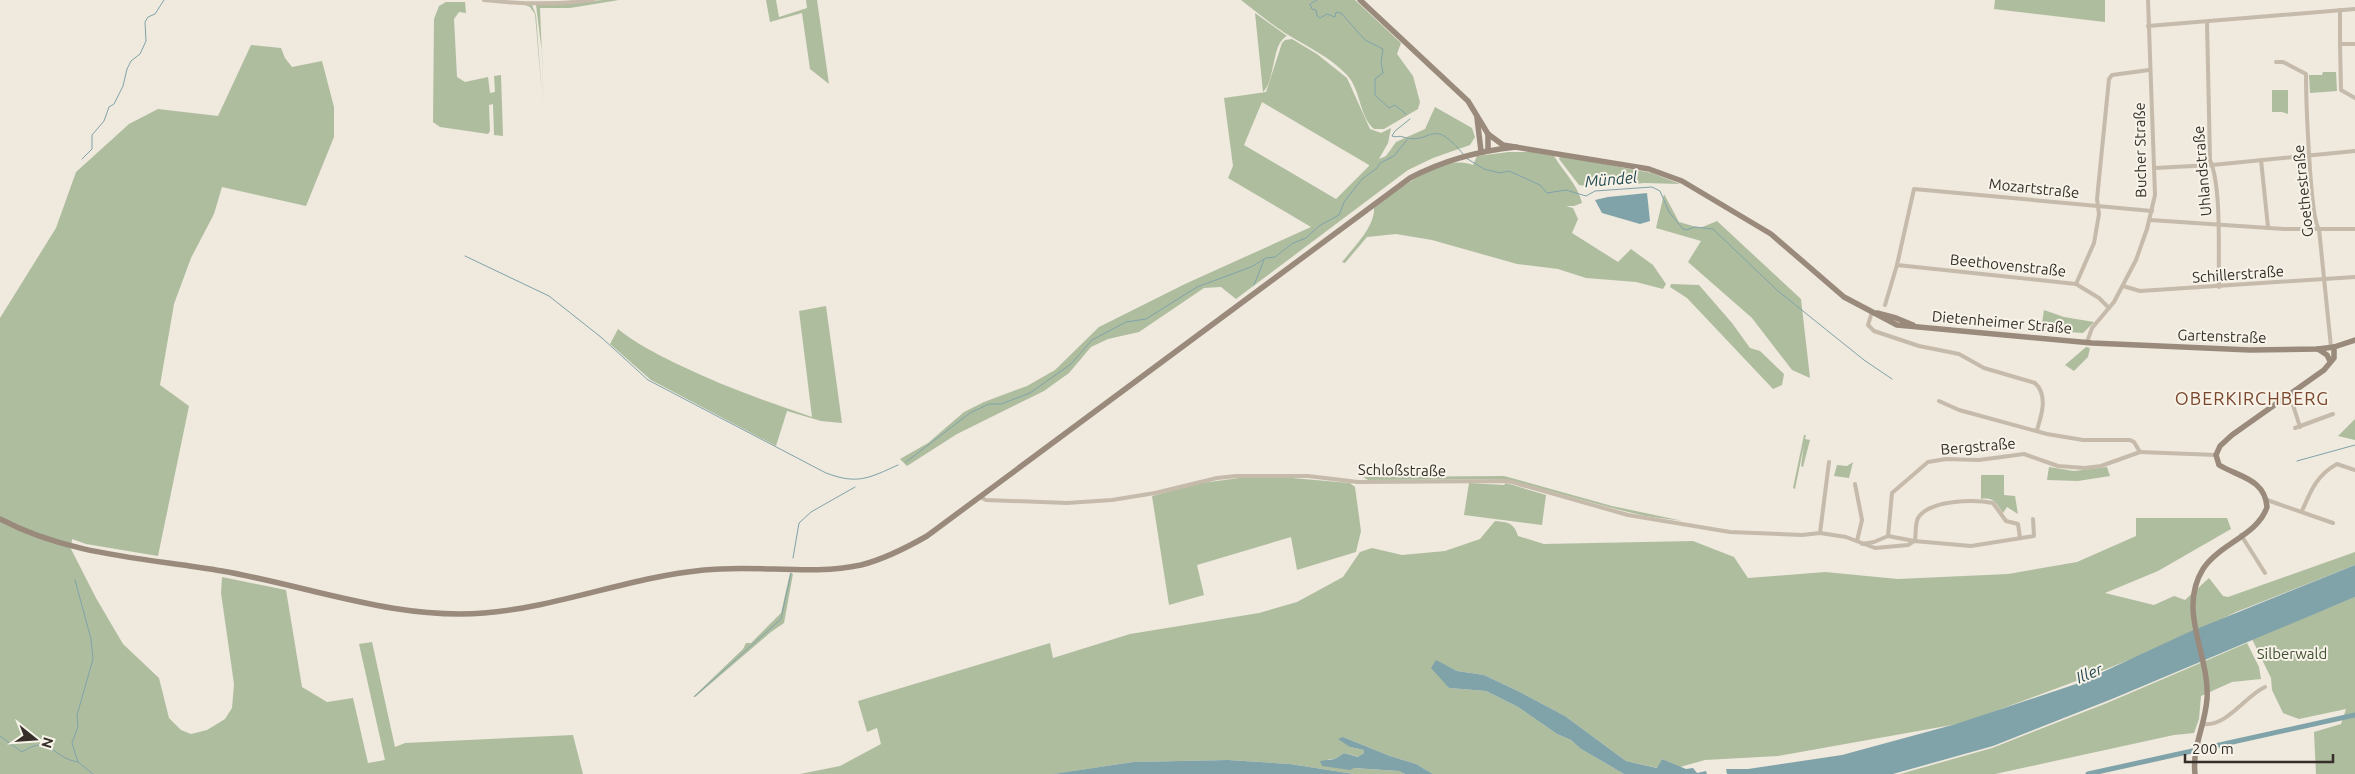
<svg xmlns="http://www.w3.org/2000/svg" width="2355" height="774" font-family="Ubuntu,sans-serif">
	<rect width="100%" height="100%" fill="#efe9de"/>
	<g fill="#afbd9f" fill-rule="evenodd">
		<path d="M603 0H619L570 8H540L544 106 542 53 536 5Z"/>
		<path d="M766 0H776L779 17 807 8 806 0H817L829 84 810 69 802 13 770 22Z"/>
		<path d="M1241 0H1355L1401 43 1397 54 1413 76 1420 102 1418 109 1384 129H1374C1359 116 1361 90 1347 75 1331 58 1310 48 1290 36 1273 26 1257 12 1241 0Z"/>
		<path d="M1995 0H2105V22L1994 9Z"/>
		<path d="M446 2H465L466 13 459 12 454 19 457 77 465 82 488 77 490 93 495 92 494 76 501 75 503 136 494 135 493 104 489 105 490 131 488 134 440 127 433 122 434 19 439 6Z"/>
		<path d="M523 4 532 5 536 15 542 95 535 14 530 7Z"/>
		<path d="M1255 13 1287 36C1271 44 1276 80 1263 92Z"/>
		<path d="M1292 39 1317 54 1347 78 1370 129 1381 133 1391 128 1388 143 1379 159 1386 156 1396 142 1425 129 1435 107 1472 128 1475 137 1470 145 1433 158 1408 170 1236 299 1221 287 1204 288 1139 332 1108 339 1091 347 1069 373 1044 391 957 434 907 466 900 459 928 443 964 412 984 402 1027 386 1055 370 1099 327 1185 284 1311 227 1228 178 1233 166 1224 98 1266 92 1282 43 1285 40ZM1262 102 1369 165V166L1336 199 1244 145Z"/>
		<path d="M251 45 281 48 285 58 292 67 322 61 334 107V137L306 206 222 187 214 214 191 258 174 304 160 385 189 406 158 556 86 544 72 539 71 549 96 598 123 644 159 678 169 718 181 730 191 734 207 730 225 719 232 708 234 684 221 593 222 577 286 590 302 687 327 702 353 698 368 763 385 760 359 644 372 642 395 747 405 743 573 735 583 774H0V318L56 228 76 172 129 124 158 109 218 116Z"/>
		<path d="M2323 72H2336L2337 91 2310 93 2309 75H2322Z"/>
		<path d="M2272 90H2288V114L2282 112H2272Z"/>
		<path d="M1509 152H1531L1554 156C1563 171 1578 185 1582 203L1574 206H1566L1573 208 1578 219 1572 233 1618 262 1631 249 1653 265 1666 284 1663 289 1636 282 1586 278 1558 269 1517 264 1432 240 1396 234 1367 237 1345 263 1342 262C1353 248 1375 227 1374 208 1396 191 1444 152 1473 165L1477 156Z"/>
		<path d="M1560 156 1652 173 1680 184 1645 183 1592 187 1579 185 1559 159Z"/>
		<path d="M1664 194 1679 222 1700 228 1717 221 1801 299 1810 378 1792 370 1752 318 1688 262 1701 241 1656 228Z"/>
		<path d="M1671 284 1699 285 1732 323 1750 348 1760 351 1784 374 1782 385 1773 389 1687 298 1670 287Z"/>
		<path d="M826 306 842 423 821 421 787 411 776 446 651 380 610 344 618 329C635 343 655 353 675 363 720 385 765 401 812 417L799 311Z"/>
		<path d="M2044 310 2064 317 2094 322 2083 333 2041 330Z"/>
		<path d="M2086 347 2090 348 2088 357 2074 371 2065 365Z"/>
		<path d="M2355 419V440L2338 436Z"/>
		<path d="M1804 435H1806L1805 439 1810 440 1803 467 1801 466 1804 445 1795 489 1793 488Z"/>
		<path d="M1853 462 1849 478 1834 476 1837 465 1847 466Z"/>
		<path d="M2049 467 2074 471 2107 467 2110 476 2078 481 2047 480Z"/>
		<path d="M1981 475H2004V495L2015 496 2018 514 2007 507 2003 513C1996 503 1994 497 1981 499Z"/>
		<path d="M1504 476 1612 506 1683 521 1645 516 1612 508 1506 479 1368 480 1363 477Z"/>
		<path d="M1239 478H1292L1350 483 1355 487 1361 531 1356 552 1297 570 1291 537 1197 565 1204 595 1169 605 1152 496 1202 483Z"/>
		<path d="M1469 483 1504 485 1506 483 1546 495 1542 525 1464 515Z"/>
		<path d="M2136 518H2227L2231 529 2158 571 2105 593 2154 605 2174 596 2185 600 2209 578 2223 596 2228 597 2355 552V565L2236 612 2186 637 2079 680 1963 723 1778 756 1705 760 1680 767 1662 759 1658 768 1626 761 1565 716 1520 692 1484 675 1457 671 1436 661 1449 688 1486 691 1518 707 1557 734 1571 740 1581 749 1624 774H1433L1416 764 1390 756 1343 737 1350 747 1364 750V753L1359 757 1344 753 1335 759H1327L1354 768 1399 771 1405 774H1354L1290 764 1228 760 1133 762 1054 774H800L840 766 881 744 877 728 867 732 858 701 1050 643 1053 658 1130 634 1259 613 1297 602 1343 577 1360 552 1372 548 1402 555 1445 551 1480 539 1495 521C1508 522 1514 523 1518 536L1544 544 1693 541 1734 557 1748 578 1825 572 1898 579 2008 574 2077 562 2136 536Z"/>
		<path d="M790 573 793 574 784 623 771 632 695 697H693L743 649 746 643H751L781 613Z"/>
		<path d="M2355 597V774H2316L2314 732 2341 724 2346 709 2299 719 2283 713 2272 690 2271 678 2252 639Z"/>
		<path d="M2247 643 2259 667 2261 679 2232 682 2201 696 2199 719 2194 733 2174 735 1995 774H1900L1992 748 2107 703Z"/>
	</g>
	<g fill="#80a3a9">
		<path d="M1647 193 1650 221 1640 224 1602 213 1595 200 1608 197Z"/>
		<path d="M2355 565V597L2112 699 1993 746 1893 774H1727L1726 769H1748L1842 755 1956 724 2079 683 2189 632Z"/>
		<path d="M1436 660 1457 671 1484 675 1520 692 1565 716 1626 761 1657 768 1662 759 1686 769 1693 768 1697 773 1706 771 1707 774H1624L1581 749 1571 740 1557 734 1518 707 1486 691 1449 688 1431 668Z"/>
		<path d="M1343 737 1390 756 1416 764 1433 774H1405L1399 771 1354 768 1350 770 1322 766 1320 761 1335 759 1344 753 1358 757 1364 753V750L1350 747 1338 739Z"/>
		<path d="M1228 760 1290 764 1354 774H1053L1133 762Z"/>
	</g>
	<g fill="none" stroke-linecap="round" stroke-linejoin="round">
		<g stroke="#80a3a9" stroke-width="1">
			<path d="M1317 0 1310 4 1312 9 1316 10 1317 16 1320 18 1327 14 1335 17 1336 12 1341 13 1365 40 1383 49 1381 62 1383 73 1375 79V95L1389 108 1395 105 1406 114"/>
			<path d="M1410 119 1395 131 1392 136C1396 138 1399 135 1403 137 1433 146 1430 114 1464 155"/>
			<path d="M1466 158 1484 169 1500 173 1509 171 1540 185 1547 193 1566 190 1586 196 1595 191 1652 187 1660 191 1669 212 1683 229 1686 230 1695 227 1713 229 1778 291 1864 360 1892 379"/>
			<path d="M82 159 92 149V135L104 121 109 107 114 104 123 86 127 69 131 61 140 54 146 41 145 22 148 17 155 14 164 0"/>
			<path d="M465 256 549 296 602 338 648 380 826 473C858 485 869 478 898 465"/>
			<path d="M1254 285 1264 260"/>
			<path d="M2297 461 2355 445"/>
			<path d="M906 462 970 413 989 404H1001L1030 393 1071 364 1092 340 1126 322 1146 319 1197 287 1251 267 1266 258 1275 257 1293 243 1306 238 1319 226 1339 215 1344 202 1362 179 1377 168 1380 163 1394 156 1407 140"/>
			<path d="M793 558 799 523 811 512 855 487"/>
			<path d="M75 580 91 639 93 659 77 715 78 727 72 743 78 762 93 774"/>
			<path d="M695 696 781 619 791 573"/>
			<path d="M0 736 22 752C51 733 51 758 78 762"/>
		</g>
		<path stroke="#80a3a9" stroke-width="5" d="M2088 774 2355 715"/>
		<g stroke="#c6baab" stroke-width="4">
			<path d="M484 0C520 4 557 5 593 0"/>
			<path d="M2340 10V44H2355"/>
			<path d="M2207 22 2210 160C2222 187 2218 256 2219 287"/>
			<path d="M2148 26 2355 9"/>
			<path d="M2340 44 2341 90 2355 98"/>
			<path d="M2276 62H2283L2306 74C2306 96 2310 219 2319 229L2331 347"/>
			<path d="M2261 160 2268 227"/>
			<path d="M2155 168 2212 165 2355 151"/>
			<path d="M2150 220 2284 229H2355"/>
			<path d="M1897 265 2076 284 2099 298 2109 308"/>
			<path d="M2076 284 2094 243 2099 214 2097 199 2109 79 2112 75 2149 70"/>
			<path d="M2123 286 2140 291 2355 277"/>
			<path d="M1885 305 1897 265 1914 189 2152 211"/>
			<path d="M1872 312 1868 325 1874 331 1919 346 1959 354 1984 368 2035 383C2048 395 2042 414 2037 430"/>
			<path d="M2087 342 2092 328 2114 302 2136 260 2147 229 2155 195 2148 0"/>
			<path d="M2288 397 2293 405 2300 427"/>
			<path d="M1939 401 1959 410 2047 434 2083 440H2130L2134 442 2140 452"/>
			<path d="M2295 428 2333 414"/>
			<path d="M2140 452 2216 455"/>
			<path d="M1855 484 1862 520 1857 541"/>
			<path d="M980 497 986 500 1067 503 1112 500 1155 493 1217 478 1236 476H1308L1358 482 1508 481 1628 515 1730 532 1802 535 1820 533 1846 537 1875 548 1908 545 1914 541 1971 546 2034 536 2033 519"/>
			<path d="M2267 500 2333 523"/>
			<path d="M2302 511C2311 490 2317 475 2337 464L2355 470"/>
			<path d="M1820 533 1829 462"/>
			<path d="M2241 535 2265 573"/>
			<path d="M1888 536 1892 493 1928 462 1946 459 1979 460 2024 454 2058 466 2085 468 2101 466 2140 452"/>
			<path d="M1888 536 1914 541"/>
			<path d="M1915 541C1916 534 1915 524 1918 518 1929 500 1974 499 1993 503L2006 521 2018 524 2020 538"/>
			<path d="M1862 544 1874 542 1888 536"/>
			<path d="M2203 724C2227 727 2245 696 2265 687"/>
		</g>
		<g stroke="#998a7c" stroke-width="5.5">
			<path d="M1360 0 1468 101 1488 134 1503 145 1649 169 1682 181 1771 234 1844 297 1897 325 2092 343 2250 350 2318 349 2334 347 2355 340"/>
			<path d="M1477 118 1481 151"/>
			<path d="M1488 150V134"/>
			<path d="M1877 313 1896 318 1913 325"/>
			<path d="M2318 349 2327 355 2330 361"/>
			<path d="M0 519C70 556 146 558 222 571 309 586 394 620 484 613 559 607 630 577 704 570 756 564 811 576 861 565 885 559 906 548 927 536L1410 178C1444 160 1478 151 1516 147"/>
			<path d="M2195 774C2192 747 2205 726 2207 699 2210 655 2177 611 2203 569 2219 544 2258 535 2267 507 2265 479 2239 477 2219 465L2216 455 2220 446 2232 435 2324 370 2334 358V347"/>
		</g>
	</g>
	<g text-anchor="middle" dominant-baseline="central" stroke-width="4" stroke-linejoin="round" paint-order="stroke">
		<g font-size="15" fill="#352e29" stroke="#f7f3e9">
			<text transform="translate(2140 150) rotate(-91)">Bucher Straße</text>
			<text transform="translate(2202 171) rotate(-95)">Uhlandstraße</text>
			<text transform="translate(2034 188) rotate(6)">Mozartstraße</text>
			<text transform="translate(2303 191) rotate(-96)">Goethestraße</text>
			<text transform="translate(2008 265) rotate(6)">Beethovenstraße</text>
			<text transform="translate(2238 274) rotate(-4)">Schillerstraße</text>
			<text transform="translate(2002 322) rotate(5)">Dietenheimer Straße</text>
			<text transform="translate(2222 336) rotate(2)">Gartenstraße</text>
			<text transform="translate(1978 446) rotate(-5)">Bergstraße</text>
			<text transform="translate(1402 470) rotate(1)">Schloßstraße</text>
		</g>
		<g font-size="15" fill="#415030" stroke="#f7f3e9">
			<text x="2292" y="653">Silberwald</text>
		</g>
		<g font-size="16" font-style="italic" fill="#244951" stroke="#f7f3e9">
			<text transform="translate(1611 179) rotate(-5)">Mündel</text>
			<text transform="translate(2089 673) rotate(-22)">Iller</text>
		</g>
		<g font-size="18" letter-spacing="1" fill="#7a472c" stroke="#f7f3e9">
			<text x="2252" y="398">OBERKIRCHBERG</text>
		</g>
	</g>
	<g transform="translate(35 739) rotate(107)" stroke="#f7f3e9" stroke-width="4" paint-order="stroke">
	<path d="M0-4L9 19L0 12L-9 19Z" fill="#352e29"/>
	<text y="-8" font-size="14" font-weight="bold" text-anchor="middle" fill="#352e29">N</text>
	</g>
	<path d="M2185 754v8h148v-8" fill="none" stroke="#352e29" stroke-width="2.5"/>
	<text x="2192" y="754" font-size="15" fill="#352e29" stroke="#f7f3e9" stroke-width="4" paint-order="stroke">200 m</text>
</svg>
